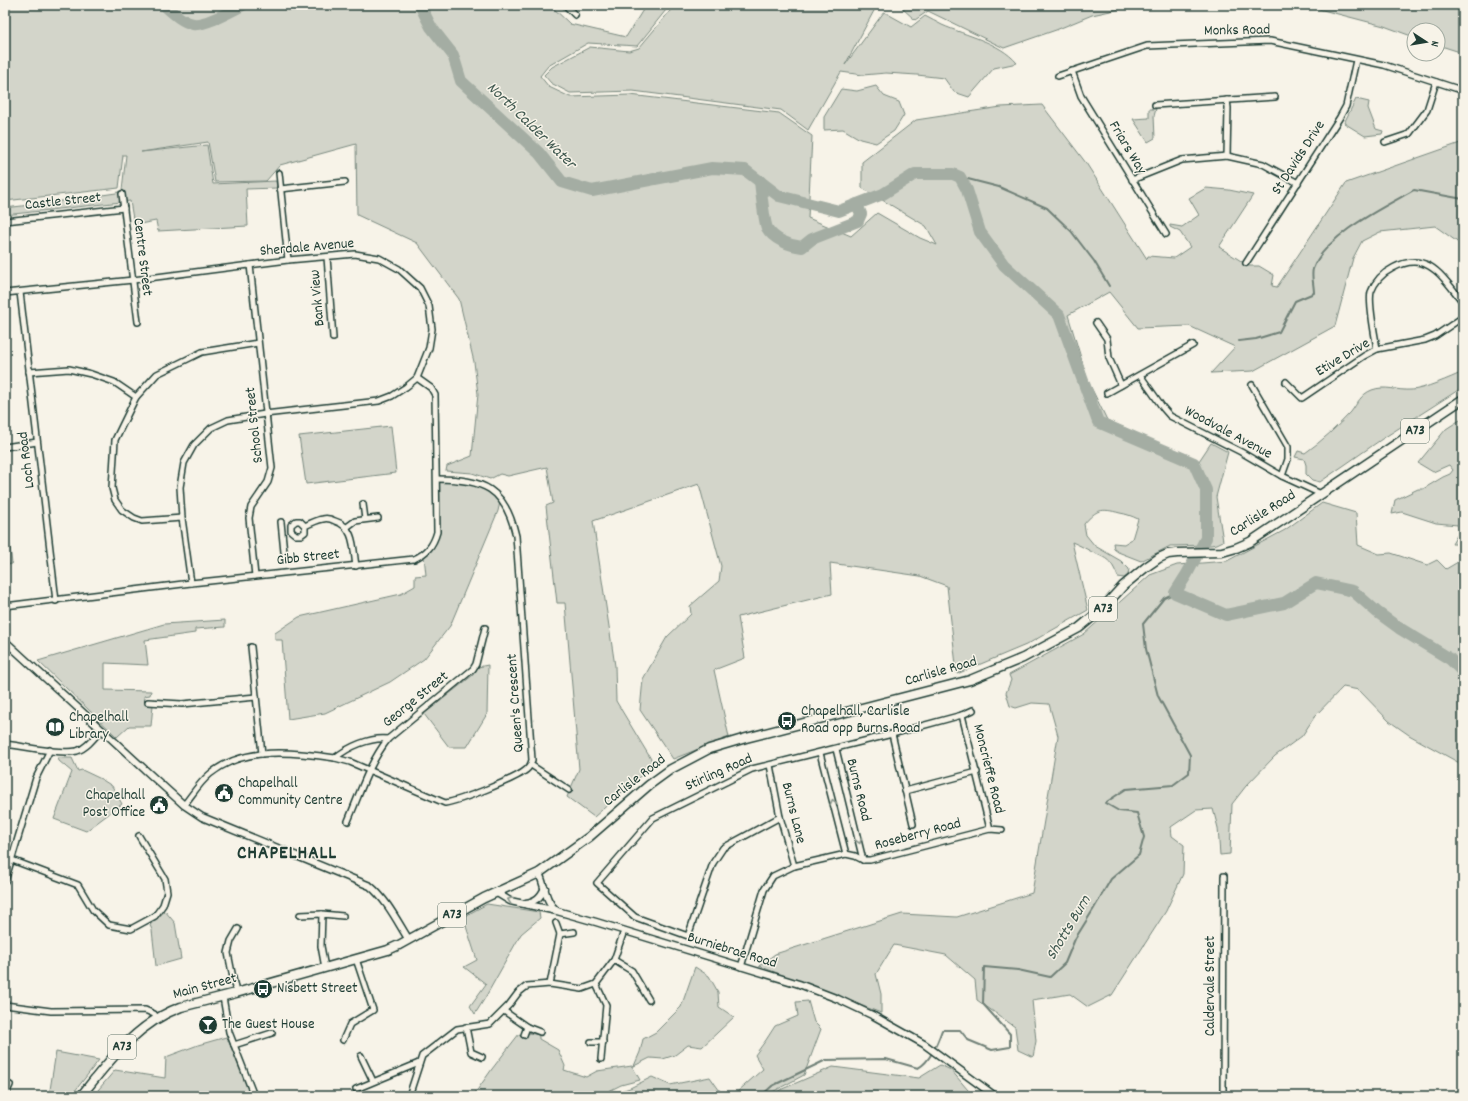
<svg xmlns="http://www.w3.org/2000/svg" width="1468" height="1101" font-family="Dekko,sans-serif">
	<rect width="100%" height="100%" fill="#f7f3e8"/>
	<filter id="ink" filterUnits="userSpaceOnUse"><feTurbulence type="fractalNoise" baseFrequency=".025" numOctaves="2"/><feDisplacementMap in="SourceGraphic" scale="8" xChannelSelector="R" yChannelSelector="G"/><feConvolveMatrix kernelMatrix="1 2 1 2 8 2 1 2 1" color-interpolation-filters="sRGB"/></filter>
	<g filter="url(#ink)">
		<g fill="#d3d5ca" stroke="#79897f">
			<path d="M5 5H550L570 24 626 37 646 5H670L637 46 588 43 548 66 540 76 549 87 570 97 630 95 779 113 812 136 808 218 851 236 877 213 920 238 937 245 926 226 862 188V162L916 120 1001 107 1042 105 1086 163 1147 259 1148 256 1174 258 1190 247 1180 232 1170 227V225L1182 227 1199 215 1189 198 1206 188 1229 190 1253 195 1219 247 1249 266H1259L1274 275 1272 286 1277 287 1346 183 1463 142V246L1435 226 1380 232 1362 241 1353 258 1335 326 1253 371 1211 373 1235 347 1189 326 1138 328 1109 292 1068 315 1088 381 1107 420 1199 461 1211 443 1228 452 1216 497 1223 541 1217 544 1211 545 1170 546 1141 561 1118 552 1114 549 1113 543 1124 544 1132 539 1138 519C1132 516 1126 514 1120 513 1101 508 1097 509 1084 524L1086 535 1095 546 1121 561 1129 569 1128 575 1124 578 1118 577C1111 560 1108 559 1092 552 1085 548 1079 545 1072 542L1088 610 1026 645 957 674 947 586 920 576 830 563 832 594 738 617 745 658 714 670 729 737 673 759 640 710 643 679 667 637 691 614 690 606 719 581 721 566 699 484 593 521 615 666 616 701 654 764 594 817 567 797 579 769 565 603H557L546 506 553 503 547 467 508 476 500 474 490 479 472 473 446 471 447 466 472 456 478 394 474 362 459 299 417 243 357 215 356 144 280 165 266 181 215 182 208 142 141 152 207 145 213 184 276 181 277 188 246 189 248 226 158 231 156 221 134 225 130 201 5 215V208L47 203 116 193 122 190 126 155H123L119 188 5 201Z"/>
			<path d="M675 5H873L876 7 845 65 884 12 911 27 925 16C931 19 936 22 942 25 967 36 999 42 1017 63L994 68 969 97 954 92 944 78 917 75 886 73 863 75 841 72 808 130 781 110 633 91 570 93 551 83 544 75 552 67 590 47 629 51 639 48Z"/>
			<path d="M920 5H1138L1092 15 1056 30 1004 48 928 11 915 20 902 8Z"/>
			<path d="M1277 5H1463V16L1461 19 1463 26V53L1438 45V30H1414V37L1384 26 1311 7Z"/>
			<path d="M876 86 884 96 899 102 904 115 894 131 876 143 860 139 843 129 824 130V117L841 89 857 91Z"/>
			<path d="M1356 99 1369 102 1368 108 1376 129 1383 131 1382 134 1365 136 1344 123Z"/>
			<path d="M1149 109H1156L1154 116 1155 138 1148 142 1133 119 1149 118Z"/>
			<path d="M1463 372V387L1382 439 1320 482 1312 480 1306 474V465L1304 459 1295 457 1298 451 1305 453C1322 441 1337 427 1351 412 1357 404 1361 394 1372 390 1385 385 1397 391 1411 390 1422 390 1452 377 1463 372Z"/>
			<path d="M1463 418V540L1457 544H1452L1459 532 1458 525 1436 523 1402 512 1392 514 1395 500 1418 489H1423L1443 477 1450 474 1453 470 1449 465 1433 472 1418 463 1446 429Z"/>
			<path d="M391 426 396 473 306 484 299 436Z"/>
			<path d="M439 481 464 482 487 488 500 502 498 511 450 626 424 659 390 682 325 713 288 719 282 640H275V633L299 617 401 594 415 586V576L426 575 424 556 429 553 436 540Z"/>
			<path d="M5 503 12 564 5 565Z"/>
			<path d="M1322 503 1356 513 1358 545 1379 554 1391 553 1427 565 1437 560 1446 569 1463 559V765L1409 735 1389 721 1359 690 1343 687 1315 716 1302 736 1275 756 1246 786 1232 804 1230 854 1220 855 1218 828 1213 809 1196 810 1171 827 1172 836 1184 845 1183 874 1166 911 1112 995 1088 1007 1070 994 1032 1000 1036 1041 1033 1057 1018 1050 1015 1027 977 1000 975 980 946 955 894 945 876 974 881 994V1013L759 966 775 954 902 914 957 917 1032 893 1058 736 1049 704 1032 703 1016 708 1010 706 1006 693 1011 680 1009 675 1084 634 1150 575 1177 565 1227 561 1285 530Z"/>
			<path d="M225 620V627L195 629V633L145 640 148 665 105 663V690L151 691 150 695 144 696 145 705H153L151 726H129L117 737 38 661 164 624Z"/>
			<path d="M488 665 487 714 467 747H449L424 714 473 675 478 667Z"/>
			<path d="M58 758H72L78 771 82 770 101 779 112 786 122 804 86 831 54 819 72 772 59 761Z"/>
			<path d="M487 904 539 912 540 918 521 934 485 998 475 1014 470 1006 486 984 464 967 477 960 463 917Z"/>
			<path d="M165 911 175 923 181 959 156 966 152 930 150 925Z"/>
			<path d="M695 967 709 976 718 992 719 1007 734 1017 702 1047 688 1045 675 1055 663 1059 650 1058 634 1066 640 1052 643 1039 656 1032 681 1007Z"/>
			<path d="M808 1001 814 1022 821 1029 804 1075 765 1096H605L630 1088 652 1077 670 1085 710 1077 722 1094 736 1093 763 1069 755 1055 766 1040 775 1026 798 1016 796 1002Z"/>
			<path d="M529 1033 539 1035V1039L558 1050 565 1066 564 1070 586 1077 597 1071 632 1066 640 1080 621 1085 599 1096H473L492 1069 519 1034 524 1037Z"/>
			<path d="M226 1037 229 1042 251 1096H93L115 1070 165 1078 166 1057 198 1045Z"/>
			<path d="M56 1052 99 1060 71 1096H49Z"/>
			<path d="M940 1065 951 1070 973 1096H772L780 1090 833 1067 919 1078Z"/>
		</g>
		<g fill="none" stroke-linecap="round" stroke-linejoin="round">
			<g stroke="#6f8077" stroke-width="2">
				<path d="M960 177 999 187 1047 208 1071 231 1094 261 1109 286"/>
				<path d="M1239 341 1256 339 1279 332 1295 301 1314 293C1314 286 1311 275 1313 269 1325 235 1384 207 1414 190L1463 199"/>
				<path d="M761 1096 772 1086 826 1060 886 1059 918 1068C930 1062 937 1044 942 1030H960L968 1040 992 1050 1010 1047V1034L983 1004 984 967 1018 970 1050 977 1065 963 1075 939 1093 910 1111 879 1139 855 1144 837 1137 813 1119 811 1105 803 1126 789 1173 785 1189 773 1190 755 1158 696 1146 649 1143 624 1164 598 1175 593"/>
			</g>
			<g stroke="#a4ada3" stroke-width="12">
				<path d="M164 5C172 12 182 22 193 24 205 26 231 11 243 5"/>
				<path d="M420 5 431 27 453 55 461 81 539 153 562 182 592 191 712 168 745 170 779 196 839 211 883 194 915 174H953L960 177 967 190 980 232 1004 265 1059 315 1098 422 1194 463 1206 490V538L1187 574 1175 593 1226 615 1284 603 1316 583 1353 591 1377 612 1399 628 1450 659 1463 672"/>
				<path d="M760 181C761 190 764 221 767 228 773 239 790 246 802 247L812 239 858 221 861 214 857 204"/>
			</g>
			<g stroke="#1f3d34" stroke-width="8">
				<g id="minor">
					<path d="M565 5 575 15"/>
					<path d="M1072 71 1081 96 1166 234"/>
					<path d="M1058 76 1147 46 1270 41 1384 65 1458 89 1463 88"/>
					<path d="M1227 100 1228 108 1227 156"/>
					<path d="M1155 105 1275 97"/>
					<path d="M1385 142 1409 134 1427 110 1436 82"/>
					<path d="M279 173 288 260"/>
					<path d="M1132 180 1182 160 1227 156 1263 164 1298 183"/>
					<path d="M280 189 345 182"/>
					<path d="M122 194 138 322"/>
					<path d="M5 221 124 208"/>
					<path d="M327 257 333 338"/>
					<path d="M1246 263 1340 117 1346 106 1356 60"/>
					<path d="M250 265 272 468 268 482 251 507 249 518 255 576"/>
					<path d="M20 292 56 601"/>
					<path d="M5 293 133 280 288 260 355 254 379 258 399 269 420 288 429 306 432 329 429 348 417 378 406 387 392 396 379 401 265 414 228 420 211 428 194 445 184 463 180 487 182 518 191 583"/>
					<path d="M1096 323 1107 339 1109 358 1121 385"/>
					<path d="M1377 349C1375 336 1368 303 1371 292 1375 281 1383 273 1393 268 1428 249 1443 278 1463 302"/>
					<path d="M29 372 69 369 91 374 114 382 136 397"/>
					<path d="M1140 375 1163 408 1170 416 1241 452 1282 476 1321 494"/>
					<path d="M1286 382 1302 398 1364 356 1377 349 1425 340 1435 336 1463 317"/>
					<path d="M1252 385 1288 447V459L1282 476"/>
					<path d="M1107 393 1193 345"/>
					<path d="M5 447 37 442"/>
					<path d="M363 504 365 519"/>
					<path d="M182 518 142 521 134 518 122 510 115 500 112 488 115 440 136 397 157 374 202 352 258 343"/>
					<path d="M281 522 284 552"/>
					<path d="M305 526 300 521H296L291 525V531L296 535H301L305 532V526C311 523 317 520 323 519 327 518 331 519 335 521 355 527 353 548 356 566"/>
					<path d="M347 527 355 521 378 518"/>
					<path d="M5 606 191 583 414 559C427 553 433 546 437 532L435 395 431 388 417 378"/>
					<path d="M251 647 262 754"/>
					<path d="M148 702 182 704 256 697"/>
					<path d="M962 715 990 829"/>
					<path d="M892 734 913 824"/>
					<path d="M5 744C23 746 61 755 77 751 87 748 95 737 101 730"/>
					<path d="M836 749 863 860"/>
					<path d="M820 753 846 854"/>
					<path d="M335 758 350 762 445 803C459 801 516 779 526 770 530 767 531 764 532 760L516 536C505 488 484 479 437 479"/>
					<path d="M531 765 569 790"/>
					<path d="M770 765 780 817 794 866"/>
					<path d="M905 791 977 772"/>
					<path d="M184 805C192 795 200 782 210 774 244 746 294 752 335 758 348 747 370 737 388 739L473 669 476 664 485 628"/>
					<path d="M780 817 723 848 713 863 688 936 635 917 597 883 653 818 752 769 892 734 962 715 973 710"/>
					<path d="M348 821C360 793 369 763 388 739"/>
					<path d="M12 860 78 885 93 910 109 925 131 929 155 916 163 905 167 892 165 879 139 836"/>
					<path d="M5 881 36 778 50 750"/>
					<path d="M300 915 322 914"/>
					<path d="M556 923 560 934 574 932"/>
					<path d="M614 960 632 971 649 1000"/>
					<path d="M741 967 764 890 773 876 794 866 846 854 855 856 863 860H870L990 829 1002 830"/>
					<path d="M325 968 321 946 322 914 343 916"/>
					<path d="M550 984 560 934"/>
					<path d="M596 984 606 1005 601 1059"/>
					<path d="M236 993 228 953 231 941 238 929"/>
					<path d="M223 997 229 1032 254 1096"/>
					<path d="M5 1005 51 1011 145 1010 154 1014 157 1018"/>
					<path d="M504 1011 527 1027 540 1032"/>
					<path d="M466 1027 471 1052 482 1057"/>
					<path d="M524 1035 527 1027"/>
					<path d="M343 1040 350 1024 373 1010 356 959"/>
					<path d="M591 1042H603"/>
					<path d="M234 1045 272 1033"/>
					<path d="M361 1056 373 1081"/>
					<path d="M356 1089 419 1063"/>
					<path d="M5 1096 10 1085"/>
					<path d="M409 1096 422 1056 457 1029 490 1024 509 1005 518 993 527 986 550 984 582 989 596 984 614 960 624 931"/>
					<path d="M1223 1096 1224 876"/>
				</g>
			</g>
			<g stroke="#1f3d34" stroke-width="9">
				<g id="tertiary">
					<path d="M5 641 153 777 184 805 202 817 370 886C387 900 397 921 409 940"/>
					<path d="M539 873C545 886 545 901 556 910"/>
					<path d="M497 893 510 901 557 911 596 922 799 984 838 999 874 1016 924 1044 995 1096"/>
					<path d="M526 903C536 901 540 898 545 888"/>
				</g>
			</g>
			<g stroke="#1f3d34" stroke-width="11">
				<path id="primary" d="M81 1096C109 1061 137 1023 181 1007L236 993 388 950 399 945 484 898 539 873 589 837 649 785 671 769 709 749 746 738 970 680 1023 658 1079 628 1102 609 1123 586 1146 567 1159 558 1168 554 1177 553 1222 552 1236 548 1250 542 1463 399"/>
			</g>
			<use href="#minor" stroke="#f7f3e8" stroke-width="5"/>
			<use href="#tertiary" stroke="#f7f3e8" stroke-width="6"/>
			<use href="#primary" stroke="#f7f3e8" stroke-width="8"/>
		</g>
		<defs><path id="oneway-chevron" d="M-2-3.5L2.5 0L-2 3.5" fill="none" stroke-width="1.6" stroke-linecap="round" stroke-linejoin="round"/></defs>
		<g stroke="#8b988e">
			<use href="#oneway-chevron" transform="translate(833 802) rotate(-104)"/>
			<use href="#oneway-chevron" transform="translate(859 841) rotate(76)"/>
			<use href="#oneway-chevron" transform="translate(510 900) rotate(-160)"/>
		</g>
	</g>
	<defs>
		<g id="bus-disc" transform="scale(1)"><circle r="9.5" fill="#1f3d34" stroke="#f7f3e8"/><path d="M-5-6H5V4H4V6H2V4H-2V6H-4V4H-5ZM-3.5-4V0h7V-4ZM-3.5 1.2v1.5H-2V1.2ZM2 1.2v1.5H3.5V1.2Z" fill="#fff"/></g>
		<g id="library-disc" transform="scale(1)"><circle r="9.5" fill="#1f3d34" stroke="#f7f3e8"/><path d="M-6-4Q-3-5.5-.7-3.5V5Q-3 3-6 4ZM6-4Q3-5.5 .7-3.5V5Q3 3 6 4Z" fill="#fff"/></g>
		<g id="civic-disc" transform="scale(1)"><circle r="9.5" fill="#1f3d34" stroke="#f7f3e8"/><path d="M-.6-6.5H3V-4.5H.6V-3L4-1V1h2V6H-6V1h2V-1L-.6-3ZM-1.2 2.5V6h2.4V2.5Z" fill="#fff"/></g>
		<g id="bar-disc" transform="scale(1)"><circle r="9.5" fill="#1f3d34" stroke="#f7f3e8"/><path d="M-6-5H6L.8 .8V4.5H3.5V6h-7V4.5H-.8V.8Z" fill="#fff"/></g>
	</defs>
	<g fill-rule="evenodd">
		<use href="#bus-disc" x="787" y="721"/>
		<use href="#library-disc" x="55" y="727"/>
		<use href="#civic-disc" x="224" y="793"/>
		<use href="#civic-disc" x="159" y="805"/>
		<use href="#bus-disc" x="263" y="989"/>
		<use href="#bar-disc" x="208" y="1025"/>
	</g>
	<g text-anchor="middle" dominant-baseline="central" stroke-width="3" stroke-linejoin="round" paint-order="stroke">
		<g fill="#f7f3e8" stroke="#60746a" stroke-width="1">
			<rect x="1401" y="419" width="28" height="24" rx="3"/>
			<rect x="1089" y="597" width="28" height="24" rx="3"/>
			<rect x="438" y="903" width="28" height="24" rx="3"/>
			<rect x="108" y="1035" width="28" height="24" rx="3"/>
		</g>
		<g font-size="14" font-weight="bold" fill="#1f3d34">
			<text x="1415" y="431">A73</text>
			<text x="1103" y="609">A73</text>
			<text x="452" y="915">A73</text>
			<text x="122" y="1047">A73</text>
		</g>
		<g font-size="15" fill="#1f3d34" stroke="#f7f3e8">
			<text transform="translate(1237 31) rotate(-1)">Monks Road</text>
			<text transform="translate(1127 148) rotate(59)">Friars Way</text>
			<text transform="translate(1299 158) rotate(-57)">St Davids Drive</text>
			<text transform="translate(63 202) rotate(-6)">Castle Street</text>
			<text transform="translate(307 248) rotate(-5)">Sherdale Avenue</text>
			<text transform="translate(142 257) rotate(83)">Centre Street</text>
			<text transform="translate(318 298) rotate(-95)">Bank View</text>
			<text transform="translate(1343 358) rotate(-31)">Etive Drive</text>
			<text transform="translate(255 425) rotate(-96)">School Street</text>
			<text transform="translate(1228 433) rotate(28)">Woodvale Avenue</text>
			<text transform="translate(27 460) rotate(-97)">Loch Road</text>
			<text transform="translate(1263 514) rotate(-32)">Carlisle Road</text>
			<text transform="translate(308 558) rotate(-6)">Gibb Street</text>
			<text transform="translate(941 672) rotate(-16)">Carlisle Road</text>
			<text transform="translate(416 700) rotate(-39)">George Street</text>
			<text transform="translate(516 703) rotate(-94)">Queen's Crescent</text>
			<text transform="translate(988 769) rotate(76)">Moncrieffe Road</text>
			<text transform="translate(719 773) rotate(-24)">Stirling Road</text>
			<text transform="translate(635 781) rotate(-38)">Carlisle Road</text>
			<text transform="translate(858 790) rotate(76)">Burns Road</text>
			<text transform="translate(793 813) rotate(76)">Burns Lane</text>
			<text transform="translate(918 835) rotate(-15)">Roseberry Road</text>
			<text transform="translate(732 951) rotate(17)">Burniebrae Road</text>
			<text transform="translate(1211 986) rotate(-90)">Caldervale Street</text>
			<text transform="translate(205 987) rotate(-15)">Main Street</text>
		</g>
		<g font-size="15" fill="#1f3d34" stroke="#f7f3e8" text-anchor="start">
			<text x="801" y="712">Chapelhall, Carlisle<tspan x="801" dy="17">Road opp Burns Road</tspan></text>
			<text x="69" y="718">Chapelhall<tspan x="69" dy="17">Library</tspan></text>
			<text x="238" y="784">Chapelhall<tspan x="238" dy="17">Community Centre</tspan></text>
			<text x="145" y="796" text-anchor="end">Chapelhall<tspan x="145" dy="17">Post Office</tspan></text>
			<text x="277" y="989">Nisbett Street</text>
			<text x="222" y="1025">The Guest House</text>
		</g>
		<g font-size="16" font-style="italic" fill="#405950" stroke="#f7f3e8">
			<text transform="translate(531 126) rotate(44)">North Calder Water</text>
			<text transform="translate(1069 928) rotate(-59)">Shotts Burn</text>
		</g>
		<g font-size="19" font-weight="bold" letter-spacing="1" fill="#1f3d34" stroke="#f7f3e8">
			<text x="287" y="854">CHAPELHALL</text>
		</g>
	</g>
	<rect width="1468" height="1101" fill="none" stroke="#f7f3e8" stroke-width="20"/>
	<rect x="10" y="10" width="1448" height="1081" fill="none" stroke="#1f3d34" stroke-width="1.5" filter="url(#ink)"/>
	<g transform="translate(1426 42) rotate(102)"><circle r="19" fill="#f7f3e8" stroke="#a1aaa0"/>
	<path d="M0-3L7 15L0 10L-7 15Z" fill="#1f3d34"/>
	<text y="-6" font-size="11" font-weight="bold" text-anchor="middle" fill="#1f3d34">N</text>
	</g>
</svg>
